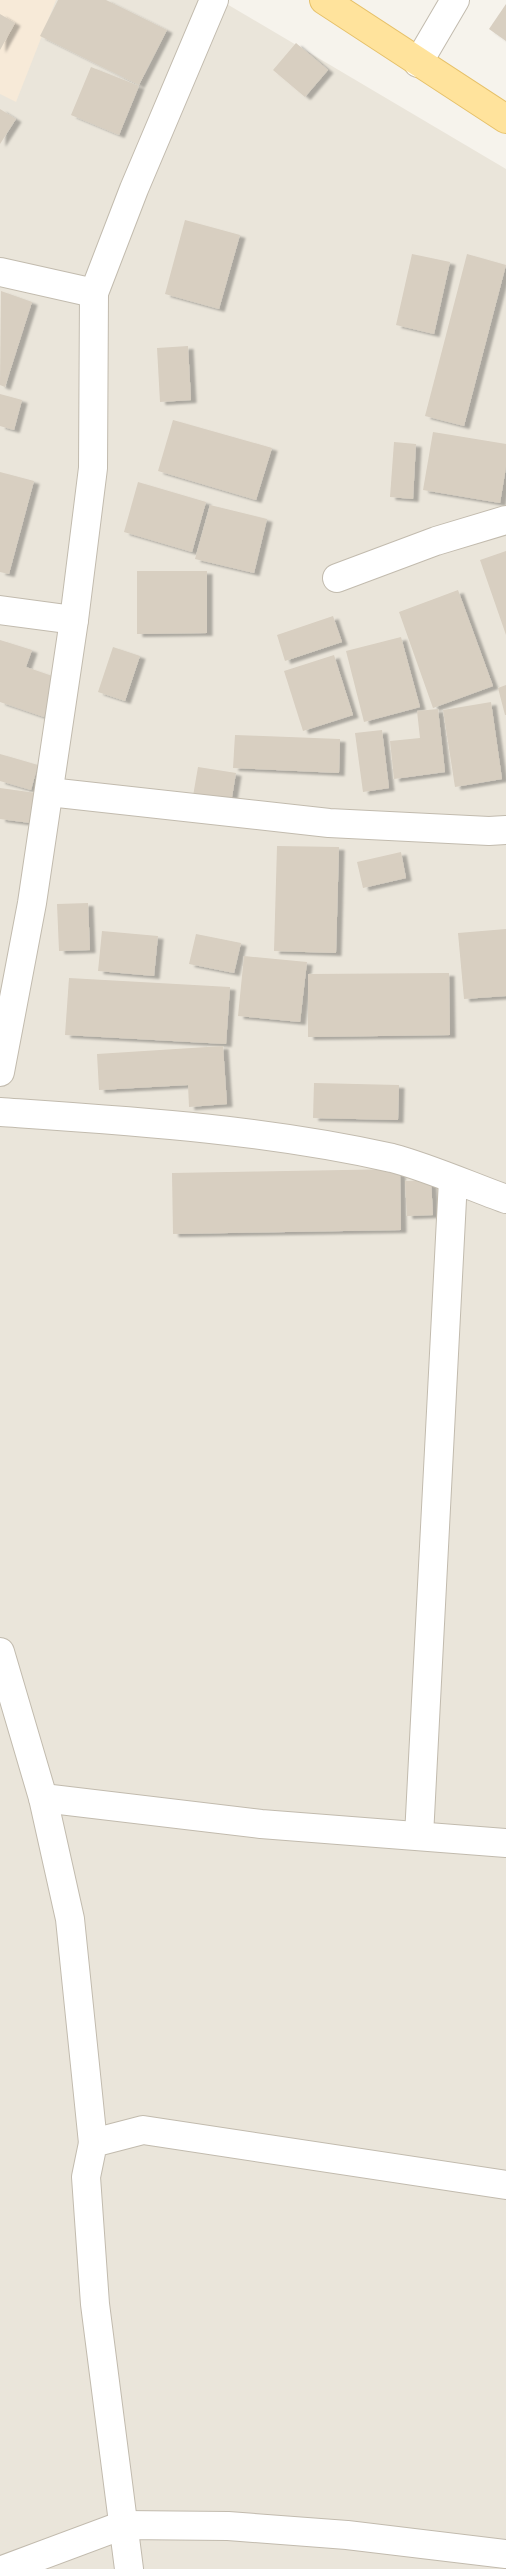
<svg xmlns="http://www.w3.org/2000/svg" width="506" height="2569" font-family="'Fira Sans',sans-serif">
	<defs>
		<filter id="shadow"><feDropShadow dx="5.5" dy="3" stdDeviation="1" flood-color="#0004"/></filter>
	</defs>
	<rect width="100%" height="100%" fill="#f6f3ec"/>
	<path fill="#eae5da" d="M0 0H220L506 169V2569H0Z"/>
	<path fill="#f7ead8" d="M0 0H56L16 102 0 94Z"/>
	<g fill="#d8cfc1" filter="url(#shadow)">
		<path d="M58 0H106L167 30 139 85 40 36Z"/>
		<path d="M506 4V41L489 29Z"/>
		<path d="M0 14 15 23 0 50Z"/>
		<path d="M296 43 328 70 305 97 273 70Z"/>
		<path d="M91 67 139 86 119 135 71 115Z"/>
		<path d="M0 109 16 119 0 144Z"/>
		<path d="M185 220 240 235 219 309 165 294Z"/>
		<path d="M412 254 450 262 434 334 396 325Z"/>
		<path d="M467 254 506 265 464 426 425 416Z"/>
		<path d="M1 291 32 302 5 387 0 385Z"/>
		<path d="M188 346 191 400 160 402 157 348Z"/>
		<path d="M0 394 22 400 14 430 0 426Z"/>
		<path d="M173 420 272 448 256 500 158 471Z"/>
		<path d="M433 432 506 444V467L500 503 423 490Z"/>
		<path d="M394 442 416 444 413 499 390 497Z"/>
		<path d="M0 472 34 481 9 574 0 572Z"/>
		<path d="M138 482 206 502 192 552 124 532Z"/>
		<path d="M210 505 267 519 254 573 195 559Z"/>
		<path d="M506 551V635L480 560Z"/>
		<path d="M137 571H207V633L137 634Z"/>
		<path d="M458 590 493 686 433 708 399 612Z"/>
		<path d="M333 616 342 642 285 661 277 635Z"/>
		<path d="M401 637 420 707 364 722 346 651Z"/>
		<path d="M0 640 32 650 26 667 58 678 44 717 0 702Z"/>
		<path d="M113 647 140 656 125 701 98 692Z"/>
		<path d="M334 655 353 715 303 731 284 671Z"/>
		<path d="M506 685V715H505L498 688Z"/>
		<path d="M491 702 502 779 455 787 443 710Z"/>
		<path d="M438 709 445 772 394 779 390 741 420 738 417 711Z"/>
		<path d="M382 730 389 788 363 792 355 733Z"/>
		<path d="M235 735 340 739 339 773 233 768Z"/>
		<path d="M0 754 38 765 31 790 0 781Z"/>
		<path d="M198 767 236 773 231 803 193 796Z"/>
		<path d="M0 788 43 794 38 824 0 819Z"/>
		<path d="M277 846 339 847 336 953 274 951Z"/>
		<path d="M401 852 406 878 363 888 357 862Z"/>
		<path d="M88 903 90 950 59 951 57 904Z"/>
		<path d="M506 929V996L464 999 458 933Z"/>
		<path d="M102 931 158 936 154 976 98 971Z"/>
		<path d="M196 934 241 943 234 973 189 964Z"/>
		<path d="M244 956 307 962 300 1022 238 1016Z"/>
		<path d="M449 973 450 1035 308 1037V974Z"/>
		<path d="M69 978 230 987 226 1044 65 1035Z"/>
		<path d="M223 1046 227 1104 189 1107 188 1085 99 1090 97 1054Z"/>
		<path d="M314 1083 399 1085 398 1120 313 1118Z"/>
		<path d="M400 1169 401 1230 173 1234 172 1173Z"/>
		<path d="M431 1180 433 1215 407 1216 405 1181Z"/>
	</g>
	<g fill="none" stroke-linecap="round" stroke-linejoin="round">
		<g stroke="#c2bbae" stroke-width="30">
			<g id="minor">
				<path d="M418 63 455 0"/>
				<path d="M0 272 94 293"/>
				<path d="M337 578 436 541 506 520"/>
				<path d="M0 610 74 620"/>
				<path d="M49 792 329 823 489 831 506 830"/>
				<path d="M0 1072 32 903 74 620 93 468 94 293 134 189 214 0"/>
				<path d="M0 1112C131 1121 263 1129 392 1158 427 1167 470 1186 506 1199"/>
				<path d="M0 1652 43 1798 70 1919 93 2143"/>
				<path d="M43 1798 261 1824 506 1843"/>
				<path d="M419 1836 453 1180"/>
				<path d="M5 2569 123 2525 228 2526 347 2535 506 2554"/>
				<path d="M129 2569 95 2304 86 2177 93 2143 143 2130 506 2185"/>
			</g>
		</g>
		<g stroke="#e6c16a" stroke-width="30">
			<path id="major" d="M324 0 506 119"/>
		</g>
		<use href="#minor" stroke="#fff" stroke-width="28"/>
		<use href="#major" stroke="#ffe39c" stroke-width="28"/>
	</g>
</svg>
